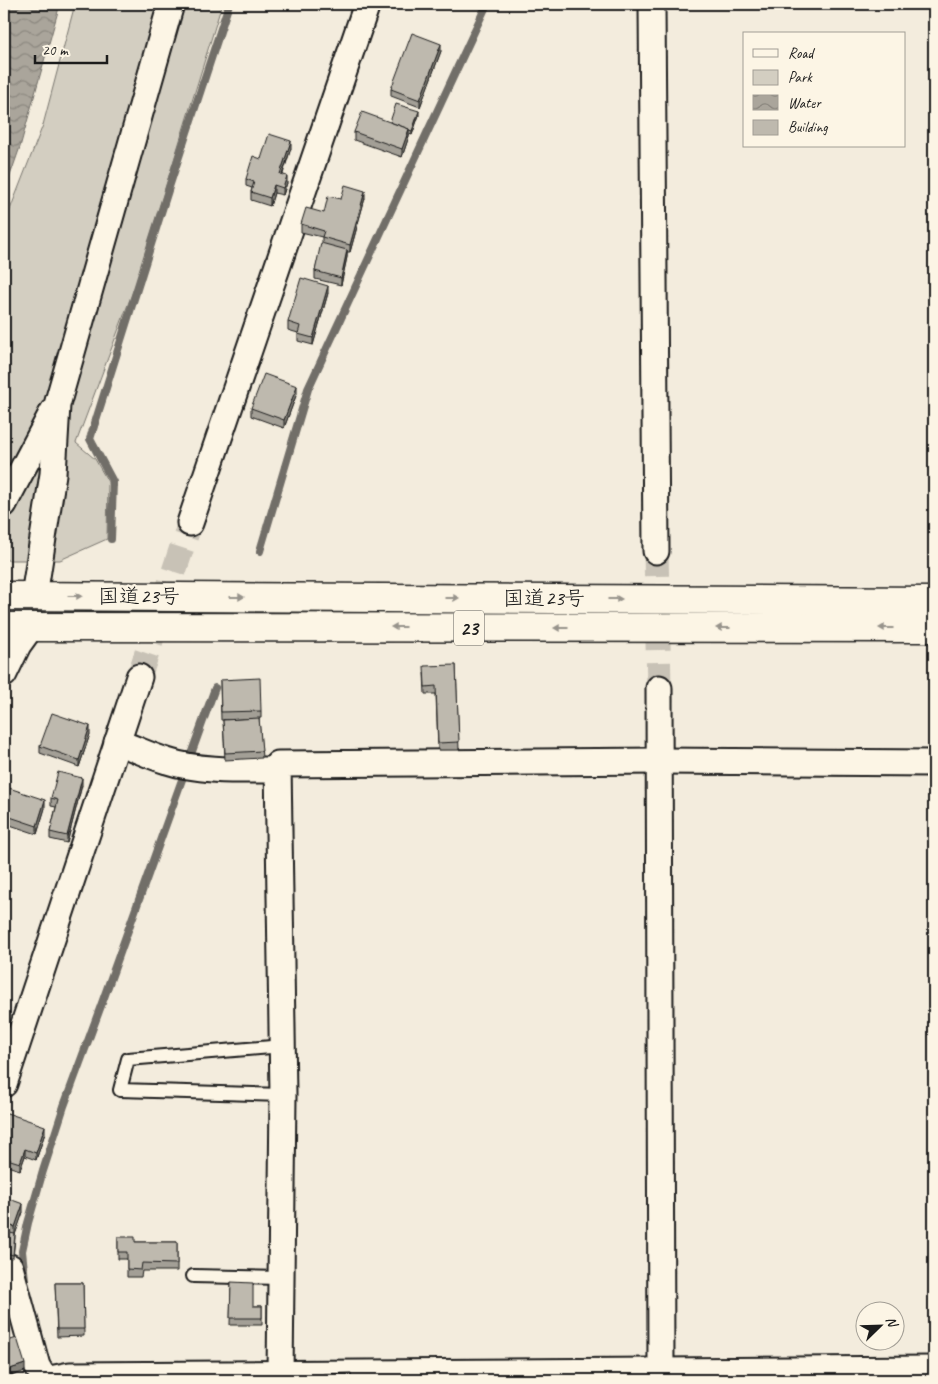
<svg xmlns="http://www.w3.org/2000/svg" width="938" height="1384" font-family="Caveat,'Klee One',sans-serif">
	<defs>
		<pattern id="water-waves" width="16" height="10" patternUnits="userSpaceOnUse" patternTransform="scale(1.25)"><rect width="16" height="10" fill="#aaa59b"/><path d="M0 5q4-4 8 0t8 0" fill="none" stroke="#8a867e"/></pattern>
	</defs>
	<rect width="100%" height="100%" fill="#f3ecdd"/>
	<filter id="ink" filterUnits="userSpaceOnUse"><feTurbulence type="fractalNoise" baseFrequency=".02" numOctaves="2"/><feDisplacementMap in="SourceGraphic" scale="10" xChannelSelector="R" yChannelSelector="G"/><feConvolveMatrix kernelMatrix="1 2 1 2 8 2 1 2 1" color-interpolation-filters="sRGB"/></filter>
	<g filter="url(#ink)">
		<path fill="#d3cec1" stroke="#78756e" d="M75 4H222L136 283 76 443 95 459 108 482 107 539 60 560H4V225L43 125Z"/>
		<path fill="url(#water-waves)" stroke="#716e68" d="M4 4H60L20 147 4 193Z"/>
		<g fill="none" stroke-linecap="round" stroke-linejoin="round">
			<g stroke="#716e68" stroke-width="8">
				<path d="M111 539 113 482 90 439 170 184 229 4"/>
				<path d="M260 551 308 389 487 4"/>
				<path d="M190 757 215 688"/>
				<path d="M25 1280 22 1251 28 1223 43 1171 64 1106 102 1003 184 774"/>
			</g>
			<g stroke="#c8c2b6" stroke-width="25" stroke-dasharray="25 12" stroke-linecap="butt">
				<path d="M656 551 659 688"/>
				<path d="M139 677 190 523"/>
			</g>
			<g stroke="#1c1c1c" stroke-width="16">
				<g id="lane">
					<path d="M283 1046 128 1059 120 1090 283 1095"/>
					<path d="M193 1276 280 1278"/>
				</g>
			</g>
			<g stroke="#1c1c1c" stroke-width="29">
				<g id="street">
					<path d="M652 4 656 551"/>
					<path d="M4 504 53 411"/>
					<path d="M190 523 367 4"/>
					<path d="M34 596 53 474 57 405 171 4"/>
					<path d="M4 674 18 645 31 627"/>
					<path d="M659 688 661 1372"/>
					<path d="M117 742C134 748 150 756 167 761 200 772 244 770 278 770"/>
					<path d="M4 1084 139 677"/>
					<path d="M4 1267H10L37 1366 45 1380"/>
					<path d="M280 1374 283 1095 278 764 659 761 934 763"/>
					<path d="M45 1380 70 1375 934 1369"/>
				</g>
			</g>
			<g stroke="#1c1c1c" stroke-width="31">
				<g id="highway">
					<path d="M4 596 934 601"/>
					<path d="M4 627 934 628"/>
				</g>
			</g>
			<use href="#lane" stroke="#fcf5e5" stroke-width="12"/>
			<use href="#street" stroke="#fcf5e5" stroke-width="25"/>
			<use href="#highway" stroke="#fcf5e5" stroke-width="28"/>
		</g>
		<g fill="#a39f96" stroke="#1c1c1c">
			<path d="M388 4H401L399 8Z"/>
			<path d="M441 51 420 107 391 96V89Z"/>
			<path d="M419 115 412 135 409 134V136L402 157 354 140V132Z"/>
			<path d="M291 148 283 174 287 183 283 195 274 193 270 206 251 200V192L252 188 246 186V179L261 159Z"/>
			<path d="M365 198 350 252H347V257L341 285 315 279V271L322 244V237L301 232V224L324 213 341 199Z"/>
			<path d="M328 293 313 345 298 341V333L288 330V322Z"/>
			<path d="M297 393 284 428 251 416V408Z"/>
			<path d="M456 665 459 750H438L436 694H425L424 673Z"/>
			<path d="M220 680 261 711V718H259L262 758 225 760 223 720 247 719 221 720Z"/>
			<path d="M90 734 79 767 40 753V746Z"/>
			<path d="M82 785 67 843 50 839V832L56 807 51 806V798Z"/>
			<path d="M4 806 45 808 37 834 4 823Z"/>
			<path d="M4 1112 45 1133 36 1160 25 1156 20 1170 4 1165Z"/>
			<path d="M4 1197 23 1212 15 1234V1238L13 1258 4 1257V1232L10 1233 4 1231Z"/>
			<path d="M118 1237 135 1242H177V1271H142L141 1277H127V1259H118Z"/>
			<path d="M231 1282 253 1306H262V1325H230Z"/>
			<path d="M55 1283H83L84 1336 57 1337Z"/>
		</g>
		<g fill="#85827a" stroke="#1c1c1c">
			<path d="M441 44V51L420 107V100Z"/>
			<path d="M419 111V115L412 135V131Z"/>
			<path d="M409 129V136L402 157V149Z"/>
			<path d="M291 141V148L280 181V174Z"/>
			<path d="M287 176V183L283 195V188Z"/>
			<path d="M274 185V193L270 206V198Z"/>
			<path d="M365 191V198L350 252V245Z"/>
			<path d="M347 250V257L341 285V278Z"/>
			<path d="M328 286V293L313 345V338Z"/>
			<path d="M297 386V393L284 428V420Z"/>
			<path d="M90 726V734L79 767V760Z"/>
			<path d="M82 778V785L67 843V836Z"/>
			<path d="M45 800V808L37 834V826Z"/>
			<path d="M45 1126V1133L36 1160V1153Z"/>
			<path d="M25 1149V1156L20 1170V1163Z"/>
			<path d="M23 1204V1212L15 1235V1227Z"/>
			<path d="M25 1364V1371L4 1379V1371Z"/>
		</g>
		<g fill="#beb9ae" stroke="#1c1c1c">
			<path d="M412 33 441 44 420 100 391 89Z"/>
			<path d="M396 104 419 111 412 131 409 130V129L390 122Z"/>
			<path d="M362 112 409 129 402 149 354 132Z"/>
			<path d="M269 134 291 141 280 174 287 176 283 188 274 185 270 198 251 192 254 182 246 179 253 156 261 159Z"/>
			<path d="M345 185 365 191 350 245 322 237 324 231 301 224 306 208 324 213 328 196 341 199Z"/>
			<path d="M321 243 347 250 341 278 315 271Z"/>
			<path d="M301 278 328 286 313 338 298 334 300 326 288 322Z"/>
			<path d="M264 374 297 386 284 420 251 408Z"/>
			<path d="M456 665 459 742 438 743 436 686 425 687 424 666Z"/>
			<path d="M260 678 261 711 221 712 220 680Z"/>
			<path d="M52 713 90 726 79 760 40 746Z"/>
			<path d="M259 718 262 751 225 753 223 720Z"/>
			<path d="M58 772 82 778 67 836 50 832 58 800 51 798Z"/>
			<path d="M9 788 45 800 37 826 4 815V806Z"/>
			<path d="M4 1112 45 1126 36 1153 25 1149 20 1163 4 1158Z"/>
			<path d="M4 1197 23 1204 15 1227 4 1224Z"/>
			<path d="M4 1232 15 1234 13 1255 4 1253Z"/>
			<path d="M118 1237H135V1242H177V1264L142 1263 141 1270 127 1269V1252H118Z"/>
			<path d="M231 1282 253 1283V1306H262V1318H230Z"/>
			<path d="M55 1283H83L84 1329H57Z"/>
			<path d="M17 1338 25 1364 4 1371V1342Z"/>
			<path d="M351 1373 352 1380H323V1374Z"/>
		</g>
		<defs><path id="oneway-solid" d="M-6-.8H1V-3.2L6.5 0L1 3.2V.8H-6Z" transform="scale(1.25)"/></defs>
		<g fill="#97938b">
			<use href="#oneway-solid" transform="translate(75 596)"/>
			<use href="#oneway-solid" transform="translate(237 597)"/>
			<use href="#oneway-solid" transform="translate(452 598)"/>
			<use href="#oneway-solid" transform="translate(615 599)"/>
			<use href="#oneway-solid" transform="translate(398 627) rotate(-180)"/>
			<use href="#oneway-solid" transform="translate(561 628) rotate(-180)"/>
			<use href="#oneway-solid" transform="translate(723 628) rotate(-180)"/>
			<use href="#oneway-solid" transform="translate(886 628) rotate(-180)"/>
		</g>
	</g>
	<g text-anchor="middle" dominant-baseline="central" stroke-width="4.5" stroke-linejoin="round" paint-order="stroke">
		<rect fill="#fcf5e5" stroke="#5f5d58" stroke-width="1" x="454" y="610.5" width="30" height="35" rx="4"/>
		<g font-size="20" font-weight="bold" fill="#1c1c1c">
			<text x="469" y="628">23</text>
		</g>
		<g font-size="21" fill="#1c1c1c" stroke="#fcf5e5">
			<text x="139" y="596">国道23号</text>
			<text x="544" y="598">国道23号</text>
		</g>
	</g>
	<rect width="938" height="1384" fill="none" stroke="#fcf5e5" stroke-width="20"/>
	<rect x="10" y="10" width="918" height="1364" fill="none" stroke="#1c1c1c" stroke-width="2" filter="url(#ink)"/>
	<rect x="743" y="32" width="162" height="115" fill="#fcf5e5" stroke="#a29e95"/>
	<rect x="753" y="49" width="25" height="8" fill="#fcf5e5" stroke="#a29e95"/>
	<text x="788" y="58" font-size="15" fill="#1c1c1c">Road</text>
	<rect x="753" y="70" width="25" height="15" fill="#d3cec1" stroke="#a29e95"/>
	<text x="788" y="82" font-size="15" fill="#1c1c1c">Park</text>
	<rect x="753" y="95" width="25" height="15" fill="url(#water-waves)" stroke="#a29e95"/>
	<text x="788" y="108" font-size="15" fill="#1c1c1c">Water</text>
	<rect x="753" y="120" width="25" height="15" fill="#beb9ae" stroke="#a29e95"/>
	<text x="788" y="132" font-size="15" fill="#1c1c1c">Building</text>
	<g transform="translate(880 1326) rotate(67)"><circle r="24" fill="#fcf5e5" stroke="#a29e95"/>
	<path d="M0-4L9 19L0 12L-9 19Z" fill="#1c1c1c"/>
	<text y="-8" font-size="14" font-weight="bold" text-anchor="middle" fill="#1c1c1c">N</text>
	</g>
	<path d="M35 55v8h72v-8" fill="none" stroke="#1c1c1c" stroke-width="2.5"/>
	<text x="42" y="55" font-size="15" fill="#1c1c1c" stroke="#fcf5e5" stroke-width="4" paint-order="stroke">20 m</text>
</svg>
